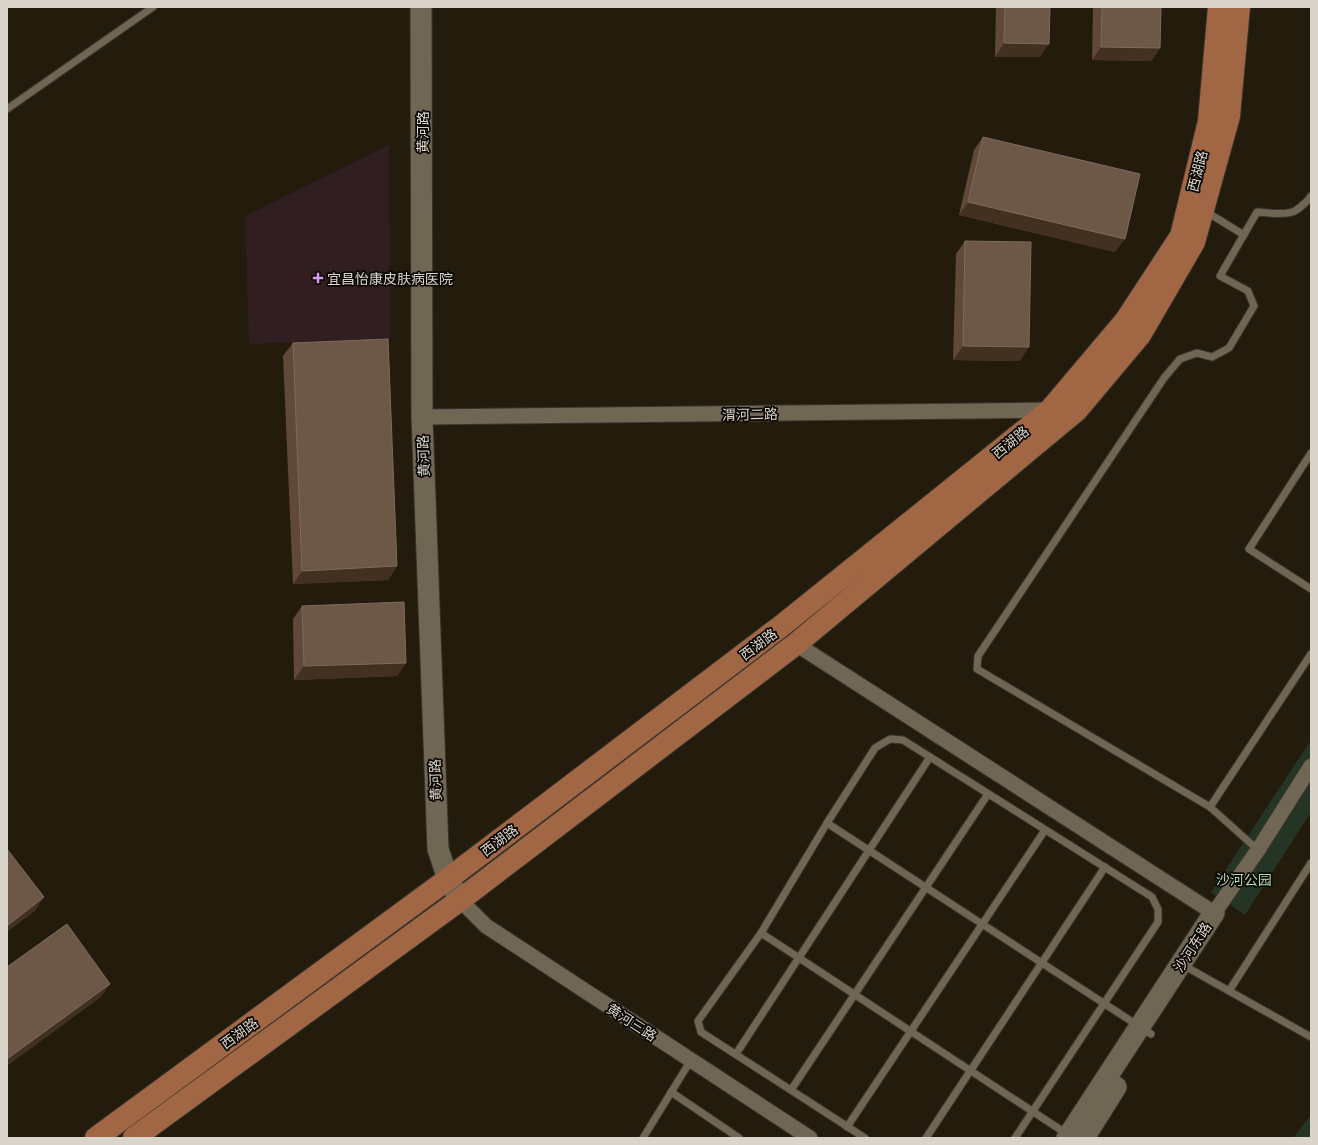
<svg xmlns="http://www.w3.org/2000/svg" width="1318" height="1145" font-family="'Exo 2','Noto Sans SC',sans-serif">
	<rect width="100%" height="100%" fill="#231c0c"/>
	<path fill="#311e21" d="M389 145 390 340 249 344 245 216Z"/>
	<g fill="#243525">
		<path d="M1311 740V812L1245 915 1211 892Z"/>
		<path d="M1311 1115V1138H1293Z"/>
	</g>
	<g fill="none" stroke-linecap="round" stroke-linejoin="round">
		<g stroke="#3a342d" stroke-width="9">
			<g id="lane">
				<path d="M7 109 153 7"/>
				<path d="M1205 211 1244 235"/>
				<path d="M1311 453 1249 549 1311 589"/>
				<path d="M1210 807 977 669 978 656 1164 378 1180 359 1197 353 1212 357 1229 348 1254 306 1248 291 1220 276 1257 212C1267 213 1283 215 1292 212 1297 211 1308 201 1311 196"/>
				<path d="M827 823 1151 1034"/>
				<path d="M1258 850 1210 807 1311 654"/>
				<path d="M761 933 1067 1134"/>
				<path d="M1190 969 1311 1037"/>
				<path d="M1229 991 1311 863"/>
				<path d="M736 1054 930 757"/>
				<path d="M791 1090 988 794"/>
				<path d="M671 1092 739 1138"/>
				<path d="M847 1127 1045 830"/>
				<path d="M643 1138 691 1060"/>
				<path d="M865 1138 701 1032 698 1021 761 933 827 823 875 748 890 739 903 740 1152 897 1158 909V922L1015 1138"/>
				<path d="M926 1138 1105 867"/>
			</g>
		</g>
		<g stroke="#3a342d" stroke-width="17">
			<g id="street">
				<path d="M422 417 1053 410"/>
				<path d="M796 644 1214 913 1258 850 1311 766"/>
				<path d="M460 900 486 926 810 1138"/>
			</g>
		</g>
		<g stroke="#3a342d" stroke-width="23">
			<g id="secondary">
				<path d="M421 7 422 417 438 849 448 879 460 900"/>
				<path d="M1067 1138 1214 913"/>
				<path d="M1084 1138 1116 1087"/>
			</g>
		</g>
		<g stroke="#3a342d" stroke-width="24">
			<g id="primary">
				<path d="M96 1138 448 879 780 627 1050 410 1126 320 1181 236 1209 121 1219 7"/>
				<path d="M134 1138 460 900 796 644 1077 410 1140 335 1194 242 1229 116 1239 7"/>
			</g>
		</g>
		<use href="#lane" stroke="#6f6654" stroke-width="7"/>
		<use href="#street" stroke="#6f6654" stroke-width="15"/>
		<use href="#secondary" stroke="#6f6654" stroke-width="21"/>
		<use href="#primary" stroke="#a16744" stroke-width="22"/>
	</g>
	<g fill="#604938">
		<path d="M996 7H1050L1040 57H995Z"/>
		<path d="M1093 7H1161L1160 48 1151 61 1092 60Z"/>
		<path d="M983 137 1115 252 959 215 974 150Z"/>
		<path d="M965 241 1020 361 953 360 956 254Z"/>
		<path d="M293 343 397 566 388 580 293 584 283 356Z"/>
		<path d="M302 606 406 663 397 676 294 680 293 619Z"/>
	</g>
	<g fill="#423020">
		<path d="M1004 43 1049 44 1040 57H995Z"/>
		<path d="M1101 47 1160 48 1151 61 1092 60Z"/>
		<path d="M968 202 1125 239 1115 252 959 215Z"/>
		<path d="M963 346 1029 347 1020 361 953 360Z"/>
		<path d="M397 566 388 580 293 584 302 571Z"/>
		<path d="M406 663 397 676 294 680 304 666Z"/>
		<path d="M44 897 35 911 7 932V926Z"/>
		<path d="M110 984 101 997 7 1066V1059Z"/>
	</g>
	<g fill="#6d5848" stroke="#7e6b5c">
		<path d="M1005 7H1050L1049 44 1004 43Z"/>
		<path d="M1102 7H1161L1160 48 1101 47Z"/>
		<path d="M983 137 1140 174 1125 239 968 202Z"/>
		<path d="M965 241 1031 242 1029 347 963 346Z"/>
		<path d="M388 339 397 566 302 571 293 343Z"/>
		<path d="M404 602 406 663 304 666 302 606Z"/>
		<path d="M7 849 44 897 7 926Z"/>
		<path d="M67 924 110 984 7 1059V967Z"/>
	</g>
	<path fill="#d99af7" stroke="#0a0703" stroke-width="1.5" d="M316 272h4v4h4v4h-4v4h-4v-4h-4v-4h4z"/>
	<g text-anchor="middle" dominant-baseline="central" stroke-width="3.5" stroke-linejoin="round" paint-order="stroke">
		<g font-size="14" fill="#dad5cb" stroke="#0a0703">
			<text transform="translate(422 132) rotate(-90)">黄河路</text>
			<text transform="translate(1197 171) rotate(-76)">西湖路</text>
			<text transform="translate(750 414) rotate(-1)">渭河二路</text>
			<text transform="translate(1010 442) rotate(-39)">西湖路</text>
			<text transform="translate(423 456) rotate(-92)">黄河路</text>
			<text transform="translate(758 644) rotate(-37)">西湖路</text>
			<text transform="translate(435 780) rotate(-92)">黄河路</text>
			<text transform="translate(499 840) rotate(-37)">西湖路</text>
			<text transform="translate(1192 947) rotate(-57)">沙河东路</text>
			<text transform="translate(632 1022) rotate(33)">黄河三路</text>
			<text transform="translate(239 1033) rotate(-36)">西湖路</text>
		</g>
		<g font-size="14" fill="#dad5cb" stroke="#0a0703" text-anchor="start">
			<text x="327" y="278">宜昌怡康皮肤病医院</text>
		</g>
		<g font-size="14" fill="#acd8ae" stroke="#0a0703">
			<text x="1244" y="879">沙河公园</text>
		</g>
	</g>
	<rect width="1318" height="1145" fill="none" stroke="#dad5cb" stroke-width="16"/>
</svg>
